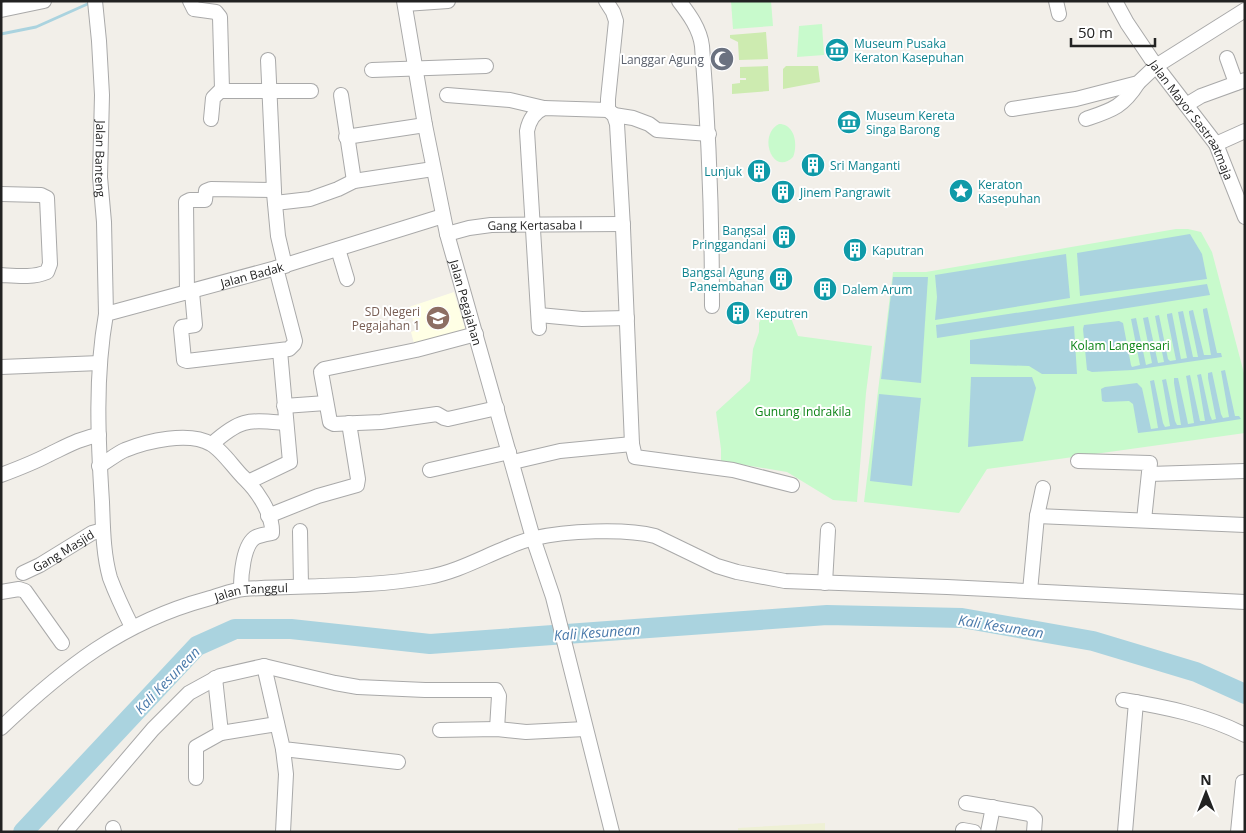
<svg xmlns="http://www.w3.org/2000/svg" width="1246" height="833" font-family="'Open Sans',sans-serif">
	<rect width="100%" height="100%" fill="#f2efe9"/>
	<path fill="#ffffe5" d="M454 292 467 335 415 347 411 332 416 330 409 307Z"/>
	<path fill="#eef0d5" d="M825 823V832H738V828Z"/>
	<g fill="#cdebb0">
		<path d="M766 32 768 59 739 60 738 42 730 38V35Z"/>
		<path d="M768 66 769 91 732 94V84L740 83V80H746V78H740V67Z"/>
		<path d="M786 66H818L820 82 783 89V69Z"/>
	</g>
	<g fill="#c8facc">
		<path d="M731 1H771L773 26 733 29Z"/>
		<path d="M822 24 824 55 797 57 799 26Z"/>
		<path d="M779 124C795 124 798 145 793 157 773 177 757 135 779 124Z"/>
		<path d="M1176 229H1188L1201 232 1212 252 1245 377V433L987 469 959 513 864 502 893 272H926Z"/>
		<path d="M763 315 791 318 798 336 872 346 866 393 857 502 833 500 787 472 721 461V449L716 412 750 381 753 349 759 332V323Z"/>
	</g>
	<g fill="#aad3df">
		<path d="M1190 234 1202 254 1207 279 1080 296 1077 253Z"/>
		<path d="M1066 254 1070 298 935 320 937 297 935 275Z"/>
		<path d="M893 277H928L921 383 881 379Z"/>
		<path d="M1207 284 1210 295 937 338 936 325Z"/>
		<path d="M1207 308 1217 353H1221L1222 357 1133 370 1092 372 1087 370 1083 329 1084 325 1119 321 1123 323 1131 365 1132 367 1140 365 1131 319 1136 318 1146 365 1152 363 1143 318 1148 317 1158 363 1164 362 1155 316 1159 315 1168 359 1170 361 1176 360 1167 316V314L1172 313 1181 359 1187 358 1178 312 1183 311 1193 357H1198L1189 313V311L1193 310 1204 355H1211L1203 311V309Z"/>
		<path d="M1074 326 1077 374H1042L1029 366 970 364V340Z"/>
		<path d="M1225 370 1235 416H1239L1241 419 1190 427 1138 433 1133 404 1129 401 1105 402 1102 401 1101 389 1105 387 1137 383 1142 388 1151 429 1158 428 1150 381 1154 380 1163 423 1165 427 1170 426 1163 385 1162 380 1166 379 1175 421 1177 425H1181L1174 383V378H1178L1187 419 1188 424 1194 423 1187 381 1186 376 1190 375 1200 421H1205L1198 379 1197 375 1201 374 1210 415 1212 420 1216 419 1208 378V373L1212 372 1221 414 1223 418 1229 417 1221 371Z"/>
		<path d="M971 377H1032L1036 388 1023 441 968 447Z"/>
		<path d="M879 394 921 398 912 486 870 481Z"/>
	</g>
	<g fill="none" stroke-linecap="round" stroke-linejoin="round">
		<path stroke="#aad3df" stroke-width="3" d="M1 34 36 27 92 2"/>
		<path stroke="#aad3df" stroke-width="20" d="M23 832 197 646 235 629H291L430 644 827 615 962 618 1093 641 1196 672 1245 694"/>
		<g stroke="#a9a9a9" stroke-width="16">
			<g id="minor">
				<path id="s1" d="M95 1 99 41 102 95 100 177 104 222 106 314"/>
				<path d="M190 1 194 9 216 12 220 17 222 89 213 98 211 119"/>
				<path id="s2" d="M404 1 425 125 447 234 533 538 553 597 612 832"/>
				<path d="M606 1 613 12 616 21 608 99V110L614 115 617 124 623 228 632 444 635 457 733 470 792 485"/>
				<path d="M679 1C689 14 700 29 702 46 709 133 712 219 712 306"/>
				<path d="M1056 1 1059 14"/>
				<path id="s3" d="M1115 1 1127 23 1156 66 1216 144 1245 217"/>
				<path d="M405 4 448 1"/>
				<path d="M1 10 44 1"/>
				<path d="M1227 58 1236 83"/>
				<path d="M372 70 486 66"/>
				<path d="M221 91H311"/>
				<path d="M341 95 354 181"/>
				<path d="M447 95 510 100 544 108"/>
				<path d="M1186 105 1201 96 1245 80"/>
				<path d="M1012 109 1076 99 1138 83 1156 66 1245 10"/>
				<path d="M614 115 633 118 649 124 657 130 709 134"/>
				<path d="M1086 119C1112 110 1123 107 1138 83"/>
				<path d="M346 137 425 125"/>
				<path d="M1216 144 1245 131"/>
				<path d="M274 193 278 236 285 266"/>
				<path d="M1 194 41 195 47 198 50 264 47 272C33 278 17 276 1 275"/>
				<path d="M275 203 310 199 338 189 354 181 433 169"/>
				<path id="s4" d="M447 234 469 228 491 225 623 224"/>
				<path d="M338 249 347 279"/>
				<path d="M192 292 195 325 182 327 181 329 184 360 187 361 289 349 294 344 295 341 276 268"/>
				<path d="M187 293 186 202 190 200H205L206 191 211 189 274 190 268 60"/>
				<path d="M539 315 582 319 627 318"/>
				<path d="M539 328 527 131C529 121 534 112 544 108L608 110"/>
				<path d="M476 334 416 350 324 369 321 372 330 422 334 424 381 422 437 414 444 418 448 419 497 408"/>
				<path d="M1 367 100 363"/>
				<path d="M284 406 326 403"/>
				<path d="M212 444C241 418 248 420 285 423"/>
				<path d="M1078 461 1150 463 1144 520"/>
				<path d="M513 462 560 451 632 444"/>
				<path d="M99 466C108 461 116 454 125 450 147 441 189 431 211 444 222 450 233 467 243 477 256 489 273 513 272 533 267 534 261 535 256 537 243 544 241 576 241 589"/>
				<path d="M430 470 509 452"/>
				<path d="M1149 474 1245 471"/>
				<path d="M1 475C17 469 33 463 48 455 65 447 80 438 99 435"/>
				<path d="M248 482 290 462 280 351"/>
				<path d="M268 516 318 496 357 485 358 479 349 423"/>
				<path d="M1037 516 1245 525"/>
				<path d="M300 531 301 586"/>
				<path id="s5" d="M23 573 40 565 92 533 103 530"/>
				<path d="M825 583 828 530"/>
				<path d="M1030 591 1037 516 1043 488"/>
				<path d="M1 592 19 589 25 591 62 643"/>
				<path id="s6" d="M132 627C124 611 116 594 110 578 103 553 103 527 102 502 98 439 95 376 106 314L276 268 443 216"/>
				<path d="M264 666 283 749 398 762"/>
				<path d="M215 678 221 733 277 724"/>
				<path d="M1123 700C1166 707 1206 715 1245 735"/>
				<path id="s7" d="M1 728C64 668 122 622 207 599 219 596 232 590 244 589 305 585 368 588 428 577 456 572 481 558 506 548 515 544 525 540 535 538 565 531 625 528 655 536L717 566 737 572 785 581 947 587 1245 602"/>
				<path d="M440 730 497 729 526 732 585 729"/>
				<path d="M283 749 286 774 283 832"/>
				<path d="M196 778V747L221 733"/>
				<path d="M966 803 1030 814 1035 819 1034 832"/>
				<path d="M113 828 114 832"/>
				<path d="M963 830 974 832"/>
				<path d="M65 832 153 729 189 693 220 676 264 666 335 683 358 687 425 690H496L499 696 497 729"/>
				<path d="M988 832 993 807"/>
				<path d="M1125 832 1136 702"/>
				<path d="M1238 832 1243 782"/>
			</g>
		</g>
		<use href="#minor" stroke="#fff" stroke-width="14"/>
	</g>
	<defs>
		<g id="museum-disc" transform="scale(1.25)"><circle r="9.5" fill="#0f9aa8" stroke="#fff"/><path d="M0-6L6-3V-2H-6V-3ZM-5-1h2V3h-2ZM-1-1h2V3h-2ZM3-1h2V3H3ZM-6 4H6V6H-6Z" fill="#fff"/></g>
		<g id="mosque-disc" transform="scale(1.25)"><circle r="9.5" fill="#6b7280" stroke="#fff"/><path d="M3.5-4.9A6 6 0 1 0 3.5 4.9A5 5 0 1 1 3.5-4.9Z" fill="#fff"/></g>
		<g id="building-disc" transform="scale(1.25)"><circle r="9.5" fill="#0f9aa8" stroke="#fff"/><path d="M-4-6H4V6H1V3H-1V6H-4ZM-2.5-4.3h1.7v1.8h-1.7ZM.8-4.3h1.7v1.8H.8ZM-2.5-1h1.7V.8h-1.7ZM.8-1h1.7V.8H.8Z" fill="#fff"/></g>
		<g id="sight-disc" transform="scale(1.25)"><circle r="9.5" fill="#0f9aa8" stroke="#fff"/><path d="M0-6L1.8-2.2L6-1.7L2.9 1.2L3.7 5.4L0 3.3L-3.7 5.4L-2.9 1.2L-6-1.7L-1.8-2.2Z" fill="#fff"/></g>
		<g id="school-disc" transform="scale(1.25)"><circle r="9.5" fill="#8d6e63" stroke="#fff"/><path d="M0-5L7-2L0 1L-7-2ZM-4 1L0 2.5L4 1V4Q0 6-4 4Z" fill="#fff"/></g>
	</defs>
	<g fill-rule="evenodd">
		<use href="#museum-disc" x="837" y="50"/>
		<use href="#mosque-disc" x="722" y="59"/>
		<use href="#museum-disc" x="849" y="122"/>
		<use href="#building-disc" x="813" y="165"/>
		<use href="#building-disc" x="759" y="171"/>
		<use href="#sight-disc" x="961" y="191"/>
		<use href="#building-disc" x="783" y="192"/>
		<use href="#building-disc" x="784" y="237"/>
		<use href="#building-disc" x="855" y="250"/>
		<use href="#building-disc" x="781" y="279"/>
		<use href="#building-disc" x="825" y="289"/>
		<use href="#building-disc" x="738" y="313"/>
		<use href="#school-disc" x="438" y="318"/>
	</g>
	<g text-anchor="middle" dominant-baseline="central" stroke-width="4" stroke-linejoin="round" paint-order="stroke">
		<g font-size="12" fill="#0d838f" stroke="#fff" text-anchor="start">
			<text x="854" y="43">Museum Pusaka<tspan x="854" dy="14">Keraton Kasepuhan</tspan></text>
			<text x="866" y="115">Museum Kereta<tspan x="866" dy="14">Singa Barong</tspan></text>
			<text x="830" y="165">Sri Manganti</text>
			<text x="742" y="171" text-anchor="end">Lunjuk</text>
			<text x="978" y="184">Keraton<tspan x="978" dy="14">Kasepuhan</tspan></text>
			<text x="800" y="192">Jinem Pangrawit</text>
			<text x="766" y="230" text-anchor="end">Bangsal<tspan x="766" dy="14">Pringgandani</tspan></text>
			<text x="872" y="250">Kaputran</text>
			<text x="764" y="272" text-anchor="end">Bangsal Agung<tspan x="764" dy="14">Panembahan</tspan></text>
			<text x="842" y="289">Dalem Arum</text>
			<text x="756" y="313">Keputren</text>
		</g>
		<g font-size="12" fill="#5b616d" stroke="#fff" text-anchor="end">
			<text x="704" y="59">Langgar Agung</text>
		</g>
		<g font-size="12" fill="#222" stroke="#fff">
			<text stroke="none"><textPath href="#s3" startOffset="142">Jalan Mayor Sastraatmaja</textPath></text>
			<text stroke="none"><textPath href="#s1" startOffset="158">Jalan Banteng</textPath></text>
			<text stroke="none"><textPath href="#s4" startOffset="89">Gang Kertasaba I</textPath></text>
			<text stroke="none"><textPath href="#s6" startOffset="470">Jalan Badak</textPath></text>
			<text stroke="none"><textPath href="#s2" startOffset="308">Jalan Pegajahan</textPath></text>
			<text stroke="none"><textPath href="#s5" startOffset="46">Gang Masjid</textPath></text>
			<text stroke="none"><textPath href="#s7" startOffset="291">Jalan Tanggul</textPath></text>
		</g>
		<g font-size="12" fill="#785e54" stroke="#fff" text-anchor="end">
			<text x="420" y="311">SD Negeri<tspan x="420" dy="14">Pegajahan 1</tspan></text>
		</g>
		<g font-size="12" fill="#0c8416" stroke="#fff">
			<text x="1120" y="345">Kolam Langensari</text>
			<text x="803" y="411">Gunung Indrakila</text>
		</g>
		<g font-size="14" font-style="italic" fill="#4a7aab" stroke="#fff">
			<text transform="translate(1001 626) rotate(9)">Kali Kesunean</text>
			<text transform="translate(597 632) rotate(-4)">Kali Kesunean</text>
			<text transform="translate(167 680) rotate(-46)">Kali Kesunean</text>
		</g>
	</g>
	<rect width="1246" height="833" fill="none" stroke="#222222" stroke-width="5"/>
	<g transform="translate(1206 793)" stroke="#ffffff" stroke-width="4" paint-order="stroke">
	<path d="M0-4L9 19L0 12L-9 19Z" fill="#222222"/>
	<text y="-8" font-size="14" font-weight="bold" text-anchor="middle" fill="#222222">N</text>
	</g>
	<path d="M1071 38v8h84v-8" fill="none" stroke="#222222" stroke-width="2.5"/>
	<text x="1078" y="38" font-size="15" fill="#222222" stroke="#ffffff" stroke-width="4" paint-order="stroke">50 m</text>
</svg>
